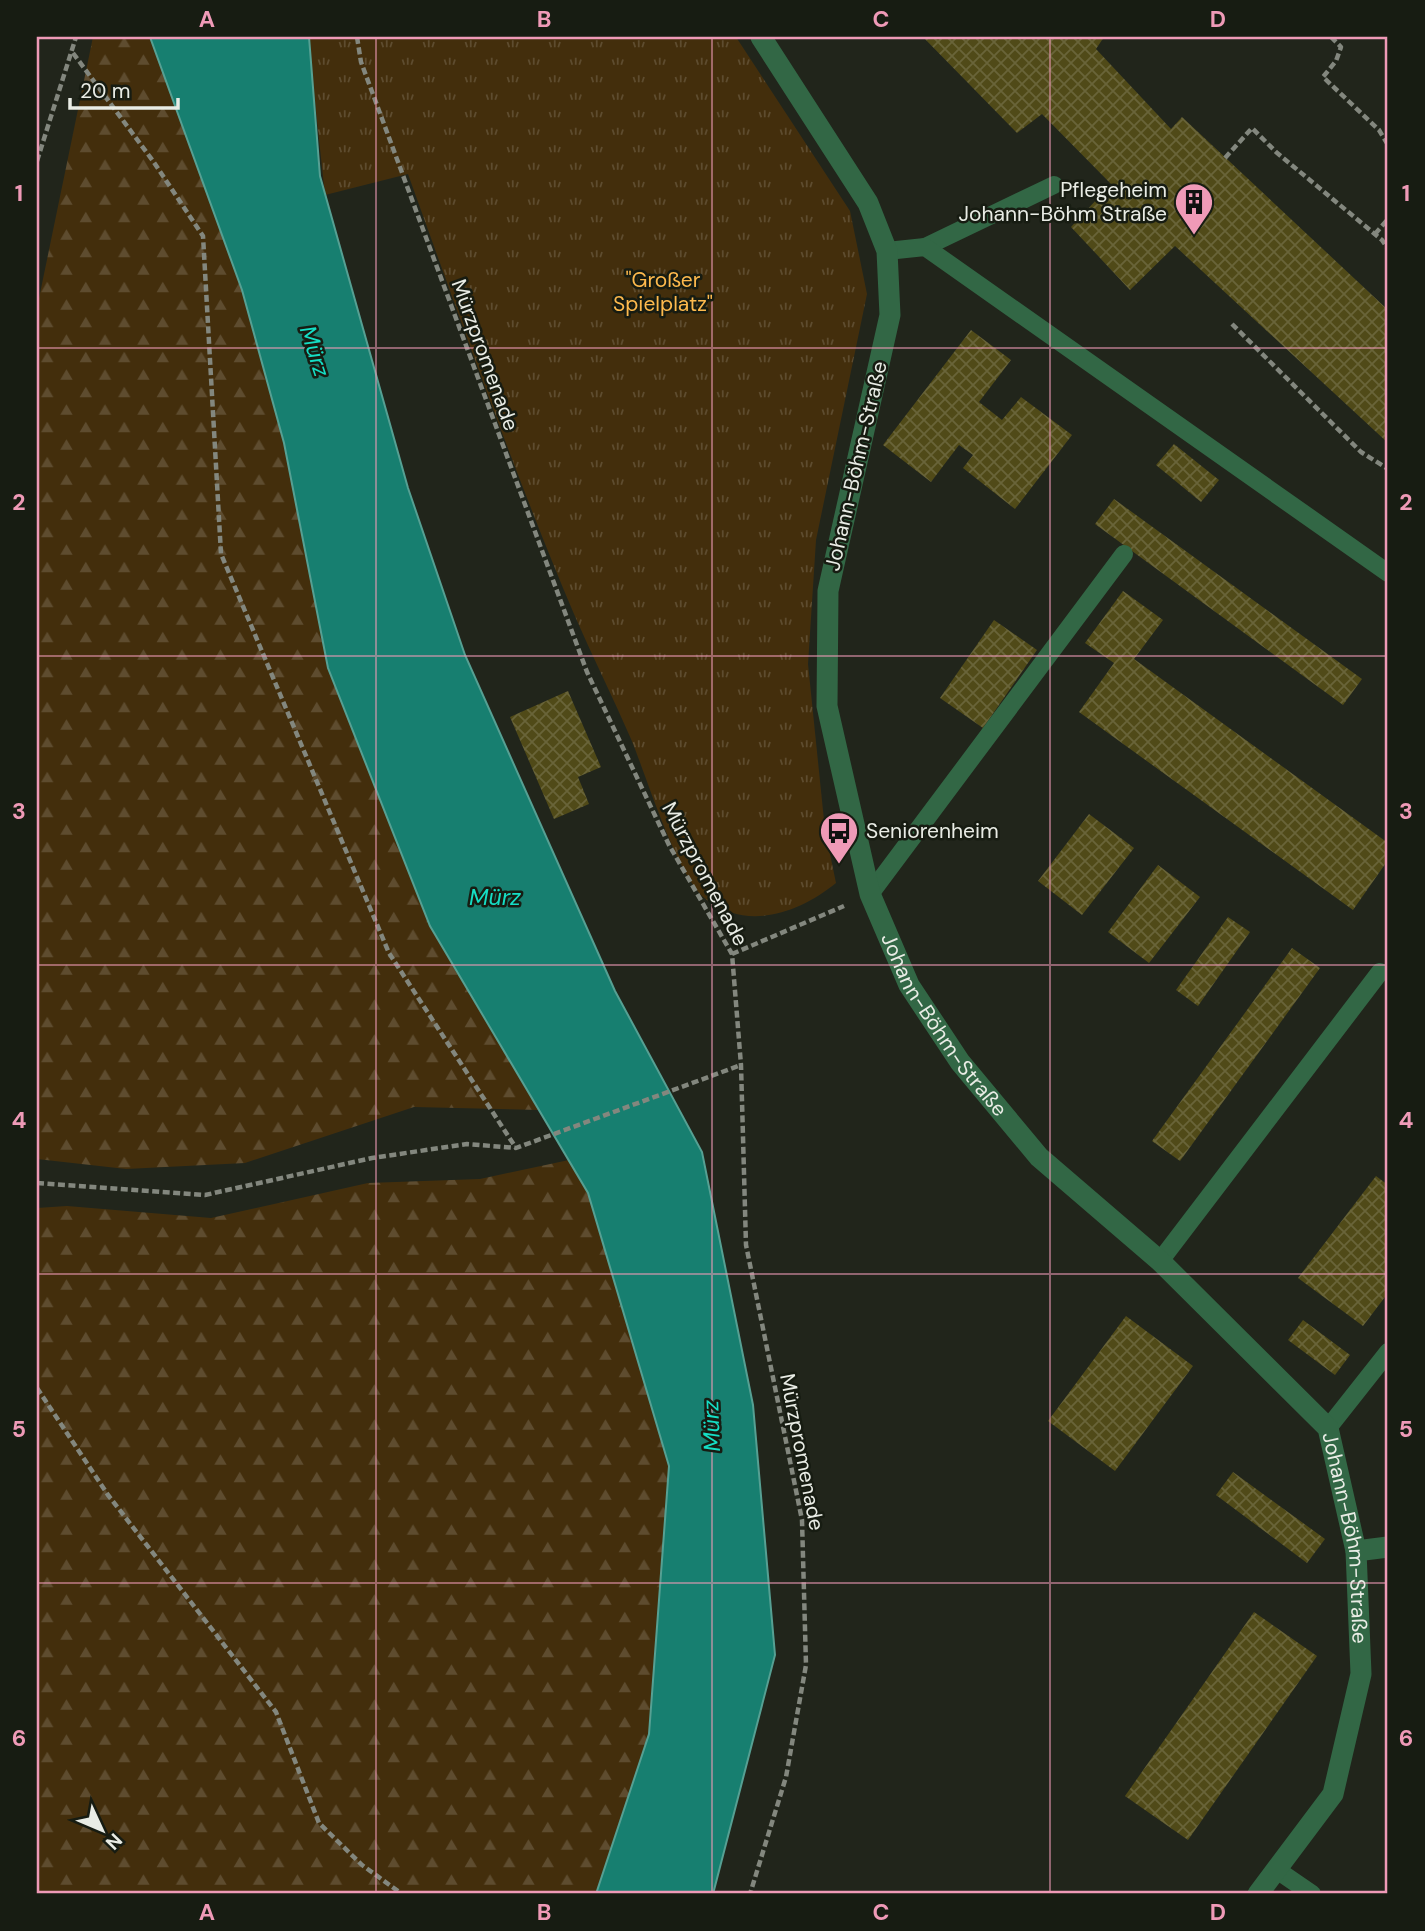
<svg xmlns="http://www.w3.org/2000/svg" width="1425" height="1931" font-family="'DM Sans',sans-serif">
	<defs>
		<pattern id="forest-firs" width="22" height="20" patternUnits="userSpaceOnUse" patternTransform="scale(1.75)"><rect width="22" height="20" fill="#432e0c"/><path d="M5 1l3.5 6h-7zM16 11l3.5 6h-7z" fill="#5e4c2f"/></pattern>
		<pattern id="park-tufts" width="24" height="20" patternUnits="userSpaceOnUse" patternTransform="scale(1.75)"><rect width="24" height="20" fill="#432e0c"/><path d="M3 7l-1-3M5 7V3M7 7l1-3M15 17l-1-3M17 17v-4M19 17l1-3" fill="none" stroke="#5e4c2f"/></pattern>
		<pattern id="building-cross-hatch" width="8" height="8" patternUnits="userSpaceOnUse" patternTransform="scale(1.75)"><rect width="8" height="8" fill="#504a18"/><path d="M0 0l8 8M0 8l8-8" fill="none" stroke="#696439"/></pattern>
	</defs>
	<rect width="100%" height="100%" fill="#21251b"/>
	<g fill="url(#forest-firs)">
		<path d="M93 37H150L242 290 284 443 430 926 539 1110 414 1107 245 1163 126 1169 37 1159V308Z"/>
		<path d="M569 1160 588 1193 669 1466 649 1734 596 1894H37V1208L67 1206 211 1218 368 1183 480 1179Z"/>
	</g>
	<path fill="url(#park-tufts)" d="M308 37H736L850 211 867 294 816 540 808 664 825 830 836 883C799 913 748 931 707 900 677 878 647 777 631 739 613 697 592 656 574 614 513 470 461 321 408 174L325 195Z"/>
	<path fill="#177f70" stroke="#56a093" stroke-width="2" d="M150 37H309L320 176 408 488 465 655 615 991 702 1152 753 1405 775 1655 713 1894H596L649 1734 669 1466 588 1193 430 926 328 668 284 443 242 290Z"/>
	<g fill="url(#building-cross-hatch)">
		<path d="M923 37H1104L1096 49 1171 129 1182 117 1388 310V443L1175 246 1130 290 1071 227 1111 184 1042 114 1017 133Z"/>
		<path d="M971 330 1011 360 979 402 1002 420 1021 397 1072 435 1015 509 963 468 973 455 959 445 931 482 883 445Z"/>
		<path d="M1174 444 1219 480 1201 502 1156 465Z"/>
		<path d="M1114 499 1362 679 1343 705 1095 524Z"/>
		<path d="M1123 591 1163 620 1134 659 1388 843V860L1353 910 1079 712 1114 663 1085 643Z"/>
		<path d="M994 620 1037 650 983 728 940 698Z"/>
		<path d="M568 691 601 767 578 777 589 804 554 819 510 717Z"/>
		<path d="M1089 814 1134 848 1082 915 1038 881Z"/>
		<path d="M1158 865 1200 897 1149 963 1108 932Z"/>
		<path d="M1228 917 1250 932 1198 1006 1176 990Z"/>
		<path d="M1292 948 1320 968 1180 1161 1152 1141Z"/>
		<path d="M1376 1176 1388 1185V1293L1363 1326 1298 1278Z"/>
		<path d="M1126 1316 1193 1366 1115 1471 1048 1421Z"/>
		<path d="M1303 1320 1350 1355 1335 1375 1288 1340Z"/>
		<path d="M1233 1472 1325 1539 1307 1563 1216 1495Z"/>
		<path d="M1254 1612 1317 1656 1188 1840 1125 1796Z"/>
	</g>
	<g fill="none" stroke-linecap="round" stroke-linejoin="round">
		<g stroke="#83877e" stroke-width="4.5" stroke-dasharray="7 3.5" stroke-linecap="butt">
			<path d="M357 37 361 62 587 672 669 845 732 954 741 1065 746 1245 802 1520 806 1665 786 1777 750 1894"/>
			<path d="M1331 37 1341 47 1336 61 1323 77 1379 130 1388 145"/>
			<path d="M73 53 153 161 203 236 221 554 389 953 516 1148"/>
			<path d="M1225 158 1252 128 1276 152 1382 240 1388 249"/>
			<path d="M37 161 76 37"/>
			<path d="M1375 234 1388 219"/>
			<path d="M1232 324 1361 452 1388 469"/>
			<path d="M732 954 844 906"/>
			<path d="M37 1183 205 1195 372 1158 467 1144 516 1148 741 1065"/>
			<path d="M37 1388 108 1495 276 1712 319 1823 362 1865 402 1894"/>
		</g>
		<g stroke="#326745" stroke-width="18">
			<path d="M925 247 1054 185"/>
			<path d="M887 251 925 247 1388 573"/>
			<path d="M870 894 1124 554"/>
			<path d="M1160 1261 1380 972"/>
			<path d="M1328 1428 1388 1352"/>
			<path d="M1277 1870 1312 1894"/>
		</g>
		<g stroke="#326745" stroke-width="21">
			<path id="s1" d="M761 37 868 203 887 251 890 315 828 591 827 706 870 894 909 985 960 1062 1039 1157 1160 1261 1328 1428 1356 1551 1361 1674 1333 1794 1258 1894"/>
			<path d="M1356 1551 1388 1547"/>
		</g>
	</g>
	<path fill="none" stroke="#ef9ab7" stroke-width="2" stroke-opacity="0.55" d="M376 37V1894M712 37V1894M1050 37V1894M37 348H1388M37 656H1388M37 965H1388M37 1274H1388M37 1583H1388"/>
	<defs>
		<g id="building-pin" transform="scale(2.0125)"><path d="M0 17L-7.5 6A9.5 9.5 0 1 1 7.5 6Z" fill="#ef9ab7" stroke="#171c12"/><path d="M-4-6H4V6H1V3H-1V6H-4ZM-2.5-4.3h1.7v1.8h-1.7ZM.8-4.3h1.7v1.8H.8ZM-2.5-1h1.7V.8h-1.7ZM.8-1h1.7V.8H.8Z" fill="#111"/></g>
		<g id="bus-pin" transform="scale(2.0125)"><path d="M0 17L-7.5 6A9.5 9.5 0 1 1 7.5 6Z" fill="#ef9ab7" stroke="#171c12"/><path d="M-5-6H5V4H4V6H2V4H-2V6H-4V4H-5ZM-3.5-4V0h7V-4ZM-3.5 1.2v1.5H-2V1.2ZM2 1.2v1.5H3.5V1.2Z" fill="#111"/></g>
	</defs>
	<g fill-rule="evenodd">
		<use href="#building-pin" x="1194" y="202"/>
		<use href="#bus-pin" x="839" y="831"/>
	</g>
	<g text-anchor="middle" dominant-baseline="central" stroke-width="5" stroke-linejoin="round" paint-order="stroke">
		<g font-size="21" fill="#e9ece5" stroke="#171c12" text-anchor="end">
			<text x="1167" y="190">Pflegeheim<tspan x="1167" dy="24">Johann-Böhm Straße</tspan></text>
			<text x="866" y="831" text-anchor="start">Seniorenheim</text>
		</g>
		<g font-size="21" fill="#fdb94d" stroke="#171c12">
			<text x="663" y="280">"Großer<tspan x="663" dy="24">Spielplatz"</tspan></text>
		</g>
		<g font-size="21" fill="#e9ece5" stroke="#171c12">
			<text transform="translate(485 355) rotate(70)">Mürzpromenade</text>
			<text transform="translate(856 466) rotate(-77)">Johann-Böhm-Straße</text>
			<text transform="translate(705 874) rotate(62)">Mürzpromenade</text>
			<text stroke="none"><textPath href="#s1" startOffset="1055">Johann-Böhm-Straße</textPath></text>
			<text transform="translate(802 1452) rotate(79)">Mürzpromenade</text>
			<text stroke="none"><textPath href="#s1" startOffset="1727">Johann-Böhm-Straße</textPath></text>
		</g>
		<g font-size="23" font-style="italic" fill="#15dec5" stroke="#171c12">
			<text transform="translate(315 351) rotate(72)">Mürz</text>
			<text x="495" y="897">Mürz</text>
			<text transform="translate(711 1426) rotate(-92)">Mürz</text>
		</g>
	</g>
	<rect width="1425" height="1931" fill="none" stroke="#171c12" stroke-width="77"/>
	<g transform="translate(102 1830) rotate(134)" stroke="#171c12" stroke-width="5" paint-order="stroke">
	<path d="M0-5L12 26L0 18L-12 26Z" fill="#e9ece5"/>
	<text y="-10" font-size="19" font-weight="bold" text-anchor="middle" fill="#e9ece5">N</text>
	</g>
	<path d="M70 98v10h108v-10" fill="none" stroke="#e9ece5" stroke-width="3.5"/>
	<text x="80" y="98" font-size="21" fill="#e9ece5" stroke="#171c12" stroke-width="5" paint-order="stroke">20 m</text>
	<rect x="38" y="38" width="1348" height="1854" fill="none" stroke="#ef9ab7" stroke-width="2.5"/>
	<g font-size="23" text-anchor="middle" font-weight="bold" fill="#ef9ab7">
		<text x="207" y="27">A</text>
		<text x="544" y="27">B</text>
		<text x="881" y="27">C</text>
		<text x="1218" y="27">D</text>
		<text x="19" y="201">1</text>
		<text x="1406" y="201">1</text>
		<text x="19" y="510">2</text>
		<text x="1406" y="510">2</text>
		<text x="19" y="819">3</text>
		<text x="1406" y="819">3</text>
		<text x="19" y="1128">4</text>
		<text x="1406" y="1128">4</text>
		<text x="19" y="1437">5</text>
		<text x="1406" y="1437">5</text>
		<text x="19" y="1746">6</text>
		<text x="1406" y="1746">6</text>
		<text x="207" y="1920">A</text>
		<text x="544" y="1920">B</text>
		<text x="881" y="1920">C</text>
		<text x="1218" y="1920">D</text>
	</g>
</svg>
